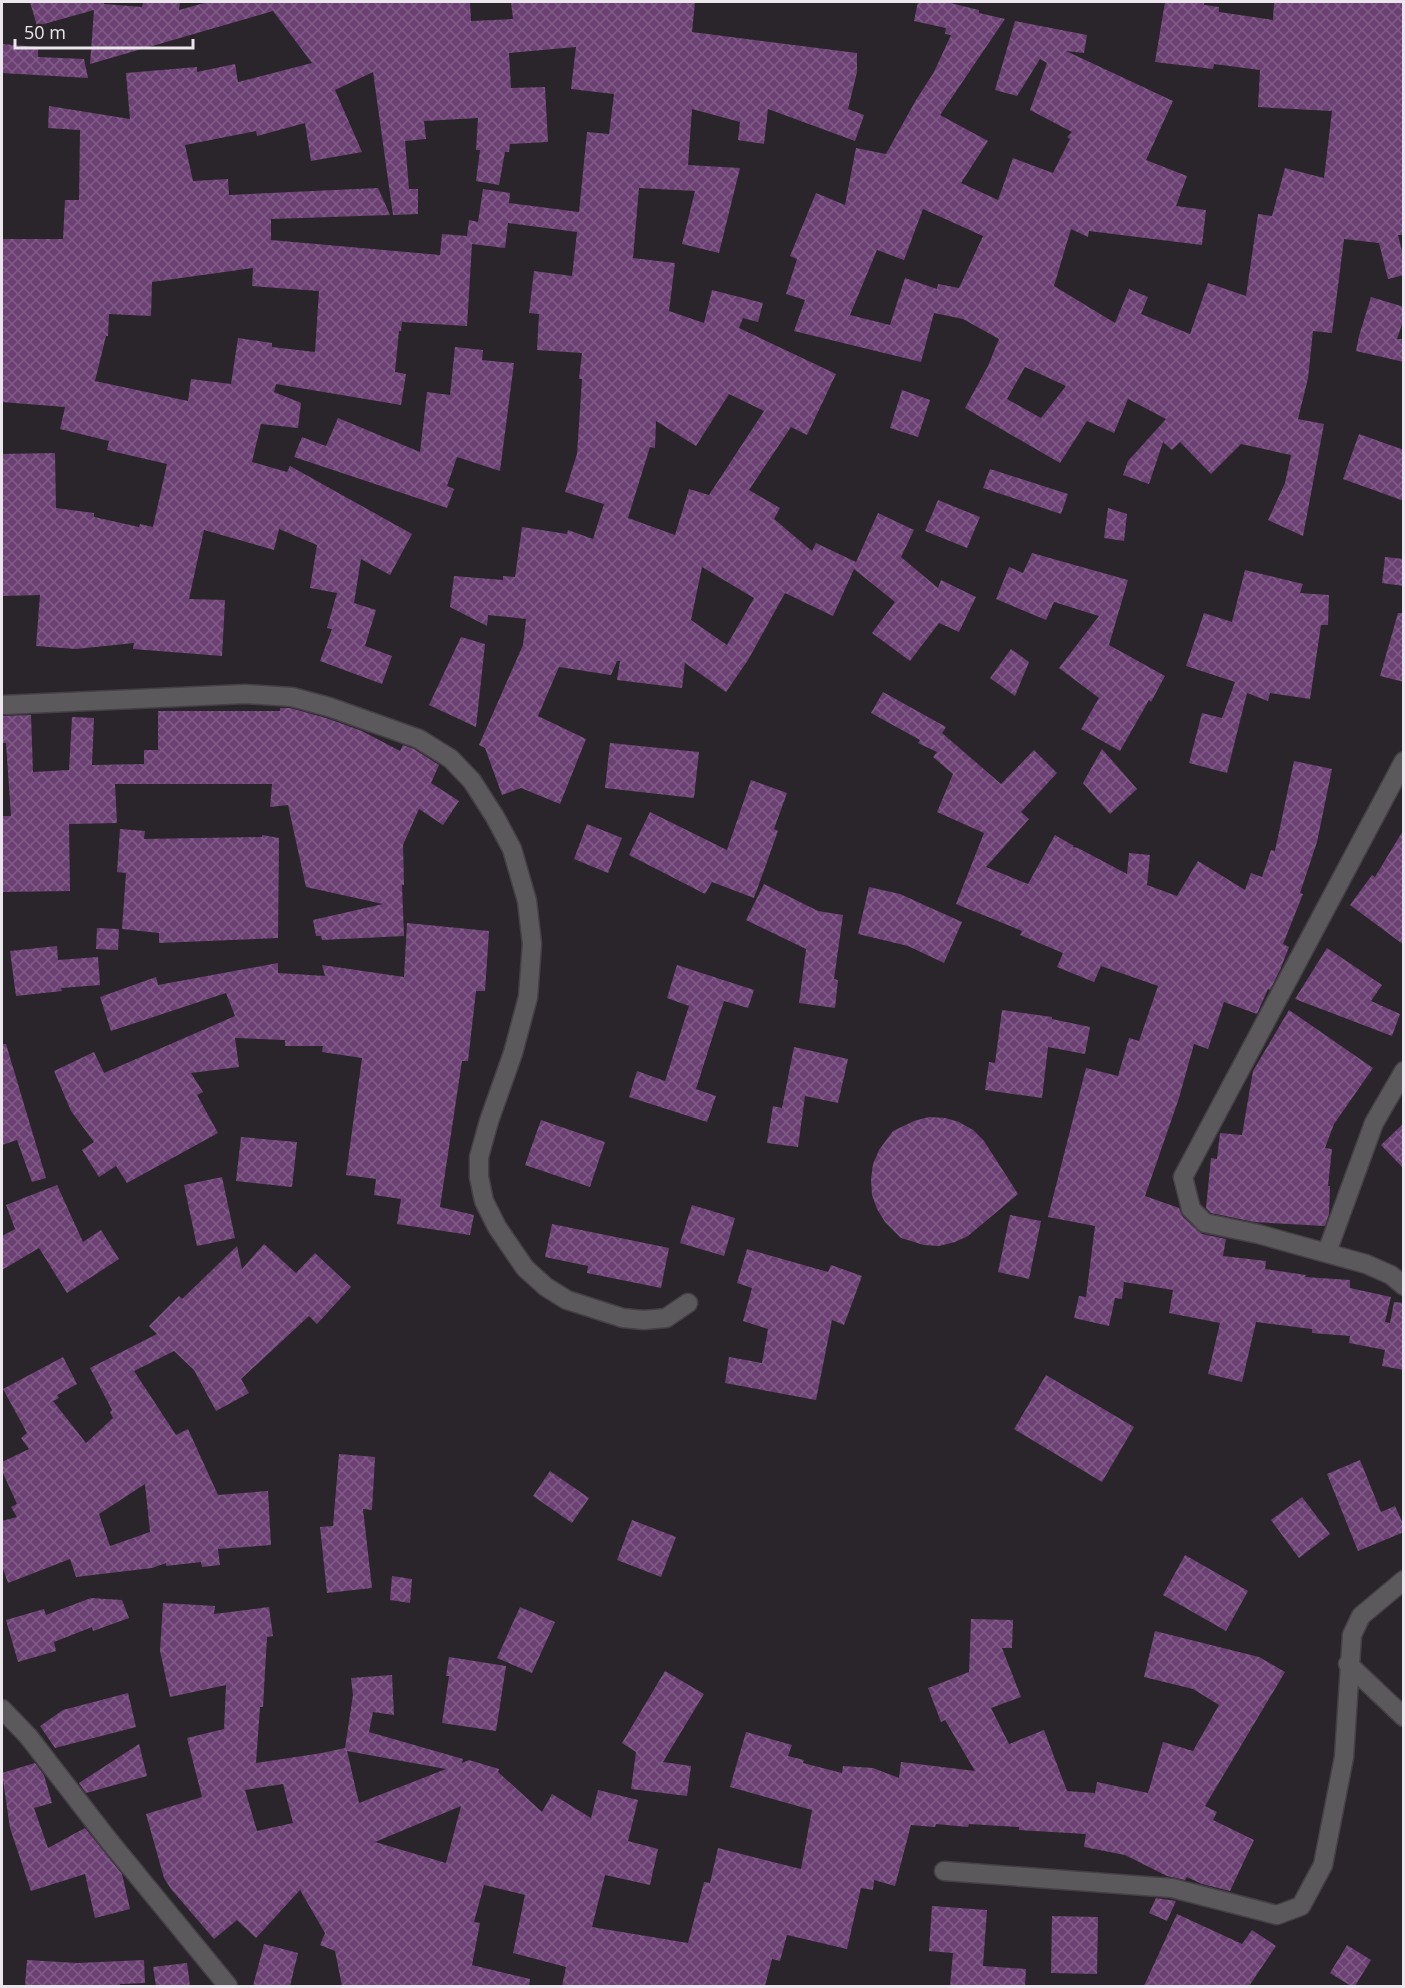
<svg xmlns="http://www.w3.org/2000/svg" width="1405" height="1988" font-family="'Open Sans',sans-serif">
	<defs>
		<pattern id="building-cross-hatch" width="8" height="8" patternUnits="userSpaceOnUse" patternTransform="scale(1.5)"><rect width="8" height="8" fill="#6b4173"/><path d="M0 0l8 8M0 8l8-8" fill="none" stroke="#805c87"/></pattern>
	</defs>
	<rect width="100%" height="100%" fill="#2a252b"/>
	<g fill="url(#building-cross-hatch)" fill-rule="evenodd">
		<path d="M30 2H104V4L142 7 143 2H180L179 10 208 2H470L471 21 513 19 511 2H695L692 32 857 53V72L848 109 864 115 855 141 768 109 764 144 738 140 740 122 692 109 688 165 740 168 719 253 682 244 695 191 639 188 633 258 675 263 669 311 704 323 712 290 763 303 758 322 743 318 739 328 836 374 807 435 791 427 749 490 780 508 774 519 812 551 816 543 856 562 878 513 914 530 901 557 938 588 941 580 976 597 959 632 939 623 910 661 872 633 895 602 854 569 833 616 785 593 748 660 726 692 685 663 682 688 617 680 620 661H617L611 675 559 667 538 716 586 739 560 804 521 788 502 795 485 748 479 745 523 645 526 619 488 615 487 626 450 607 454 576 503 580V576L515 577 522 527 567 534 568 530 593 539 604 504 565 492 577 454 582 379H579L582 353 537 350 539 314 529 313 534 271 572 276 577 232 508 223 505 248 472 244 467 326 402 322 401 331H399L395 372 406 374 401 405 276 384 274 392 301 403 298 428 261 424 252 462 287 472 290 466 412 534 390 575 361 559 354 603 376 610 365 646 392 656 382 684 320 661 332 629 327 628 337 593 310 588 317 545 279 529 274 550 204 530 189 599 225 600 222 656 133 649 134 643 76 649 36 646 40 595 2 596V454L55 453 56 508 94 513V517L139 527 140 524 153 527 167 464 107 450 109 441 60 429 65 407 2 402V239H63L65 200H79L80 130 48 128 49 106 130 119 126 73 197 67V72L235 64 238 82 312 63 273 11 90 64 94 10 37 26ZM576 47 571 89 614 94 609 134 587 132 579 212 509 203 510 193 483 189 478 222 469 220 467 236 442 234 440 255 271 240V219L390 215 378 188 229 195 228 179 193 181 185 145 256 131 257 136 305 123 311 161 362 152 335 90 373 72 393 215 418 214V189H409L405 141 426 139 424 121 478 118 476 150H480L476 181 499 185 505 152H509L510 144 548 142 545 87 511 88 509 53ZM253 268 252 286 319 291 315 352 272 347V343L238 338 231 384 191 379 188 401 95 381 106 336H108L109 314 151 316 152 282ZM729 394 764 411 709 495 689 489 675 535 628 518 650 447 655 448 656 421 696 446ZM702 567 754 598 727 645 691 620Z"/>
		<path d="M918 2H946L979 10V13L1005 19 940 115 988 141 961 183 998 200 1013 158 1053 173 1070 139 1067 137 1072 132 1030 110 1047 63 1040 59 1017 96 995 90 1015 21 1087 35 1084 53 1066 51 1173 101 1146 160 1187 176 1176 206 1206 210 1202 245 1089 231 1088 237 1071 229 1054 286 1115 323 1129 289 1148 297 1141 314 1190 334 1208 283 1246 296 1258 214 1272 216 1285 168 1324 178 1332 111 1258 107 1260 70 1214 64 1213 69 1155 62 1165 2H1204V5L1219 7V12L1273 20 1274 2H1404V235H1398L1404 259V275L1388 279 1379 243 1344 239 1332 333 1313 331 1308 378 1298 419 1324 424 1303 536 1268 520 1285 483 1291 455 1241 444 1211 474 1180 442 1172 450 1163 442 1149 484 1123 475 1128 461 1166 419 1128 399 1114 433 1087 421 1060 463 965 408 988 366 999 339 963 319 934 313 921 362 794 331 805 300 786 294 797 259 790 256 816 193 845 205 856 148 886 154 916 100 934 72 951 35 945 34 946 28 914 21ZM923 209 983 236 959 288 938 284 937 289 905 278 890 325 850 315 877 250 904 260ZM1025 367 1066 386 1041 418 1007 399Z"/>
		<path d="M2 44 38 47V57L84 59 88 78 2 73Z"/>
		<path d="M1371 297 1404 307V318L1397 339H1404V362L1356 351 1359 336Z"/>
		<path d="M455 347 483 350 482 360 514 363 500 471 457 457 447 486 454 489 447 508 294 457 302 437 326 446 338 418 420 452 427 392 450 395Z"/>
		<path d="M902 390 930 400 918 437 890 428Z"/>
		<path d="M1359 434 1404 450V501L1343 479Z"/>
		<path d="M990 469 1068 494 1061 514 983 488Z"/>
		<path d="M938 500 980 517 967 548 925 531Z"/>
		<path d="M1108 508 1127 514 1124 541 1104 538Z"/>
		<path d="M1032 553 1128 580 1109 645 1165 676 1151 702 1149 700 1120 751 1081 729 1099 698 1059 668 1099 616 1054 602 1046 620 996 599 1009 567 1023 573Z"/>
		<path d="M1385 557 1404 559V586L1382 583Z"/>
		<path d="M1245 570 1303 584 1300 593 1329 595 1328 625H1321L1310 699 1270 693 1268 701 1247 693 1227 773 1189 763 1202 713 1222 718 1235 682 1186 666 1204 613 1232 622Z"/>
		<path d="M1398 613H1404V682L1380 676Z"/>
		<path d="M461 637 485 644 476 727 429 705Z"/>
		<path d="M1011 649 1029 662 1015 696 990 678Z"/>
		<path d="M883 692 946 727 942 733 1001 784 1034 750 1057 773 1021 812 1029 819 986 867 1028 884 1055 835 1074 846 1072 847 1078 848 1127 874 1129 853 1150 855 1147 885 1177 896 1198 861 1245 890 1251 873 1262 877 1271 850 1275 851 1294 761 1332 769 1317 842 1300 893 1303 894 1283 944 1289 947 1280 970 1270 990 1268 989 1257 1014 1224 1002 1208 1049 1194 1044 1179 1098 1145 1196 1179 1208 1183 1217 1202 1234 1226 1239 1223 1256 1266 1261 1265 1269 1306 1275 1305 1277 1350 1280V1288L1391 1297 1385 1322 1390 1323 1394 1302 1404 1303V1370L1382 1366 1385 1350 1349 1343 1350 1336 1312 1333V1329L1256 1322 1242 1382 1208 1374 1220 1323 1169 1313 1173 1290 1124 1282 1122 1299 1115 1298 1109 1326 1074 1318 1079 1296 1086 1297 1095 1226 1048 1217 1086 1068 1118 1076 1129 1038 1139 1041 1158 986 1101 966 1094 982 1057 967 1063 953 1020 935 1022 931 956 904 984 833 937 812 953 774 933 757 937 752 918 743 920 740 871 713Z"/>
		<path d="M280 708H290L326 718 362 731 400 751 403 745 414 749 439 765 431 783 459 801 443 825 419 809 403 845 404 885H402L404 936 322 940 321 936H316L313 920 383 904 306 887 288 805 270 807 272 784H115L117 823 69 824 70 891 2 892V816H11L6 743H2V716L31 715 33 772 69 770 72 717 94 718 92 765 144 764V750H158V711H280Z"/>
		<path d="M610 743 699 752 694 798 605 788Z"/>
		<path d="M1102 749 1137 789 1110 814 1083 783Z"/>
		<path d="M751 780 787 793 774 829 778 831 754 898 712 882 705 894 629 855 650 812 727 850Z"/>
		<path d="M587 824 622 838 608 873 574 859Z"/>
		<path d="M120 829 145 831 144 839 262 837V835L279 838 278 938 159 943V933L122 929 126 873 117 872Z"/>
		<path d="M1404 829V945L1350 905 1372 875 1375 877Z"/>
		<path d="M764 884 818 911 843 915 834 979 838 980 835 1008 799 1003 806 949 746 920Z"/>
		<path d="M869 887 900 894 962 922 944 963 908 946 858 934Z"/>
		<path d="M407 923 489 931 485 991H476L468 1061H462L440 1207 474 1215 470 1235 397 1224 401 1199 374 1195 376 1179 346 1175 362 1058 322 1052 323 1046H285V1040L235 1038 239 1067 191 1073 203 1092 197 1095 218 1133 127 1183 116 1166 99 1177 82 1150 94 1142 71 1111 54 1071 94 1052 104 1073 235 1016 226 993 111 1031 100 997 156 977 158 985 278 963V973L325 976 322 965 404 977Z"/>
		<path d="M97 928 119 929 118 950 96 949Z"/>
		<path d="M57 946 58 960 98 957 100 985 61 988 62 991 16 996 10 951Z"/>
		<path d="M1327 948 1382 985 1371 1001 1400 1014 1392 1036 1295 999Z"/>
		<path d="M677 965 754 990 748 1008 724 1001 696 1089 716 1096 707 1122 629 1097 637 1071 665 1081 689 1006 667 998Z"/>
		<path d="M1002 1010 1052 1017V1019L1090 1027 1085 1054 1048 1047 1042 1098 985 1090 989 1062 995 1063Z"/>
		<path d="M1289 1010 1373 1068 1334 1124 1325 1148 1332 1149 1328 1186H1330L1329 1214 1325 1226 1254 1222 1211 1213 1206 1208 1211 1158 1217 1159 1220 1133 1242 1135 1253 1071Z"/>
		<path d="M2 1044H6L46 1178 32 1182 17 1140 2 1145Z"/>
		<path d="M794 1047 848 1059 838 1103 805 1096 798 1147 767 1143 773 1106 782 1108Z"/>
		<path d="M929 1117 945 1118 959 1122 973 1130 984 1141 1018 1194 968 1236 955 1242 939 1246 924 1245 901 1238 885 1222 877 1209 872 1195 871 1179 873 1164 879 1150 893 1131 914 1121Z"/>
		<path d="M541 1120 605 1142 590 1187 525 1165Z"/>
		<path d="M1404 1123V1169L1381 1145Z"/>
		<path d="M241 1137 297 1142 292 1187 236 1181Z"/>
		<path d="M222 1177 235 1238 197 1246 184 1185Z"/>
		<path d="M57 1185 83 1242 101 1230 119 1259 67 1293 39 1248 2 1270V1236L15 1229 6 1205Z"/>
		<path d="M692 1205 735 1218 724 1256 680 1243Z"/>
		<path d="M1010 1215 1041 1221 1029 1279 998 1272Z"/>
		<path d="M552 1224 669 1248 661 1288 587 1273 588 1266 545 1257Z"/>
		<path d="M264 1244 296 1273 315 1253 351 1287 317 1324 309 1316 241 1379 249 1393 216 1411 194 1370 174 1351 134 1371 176 1435 188 1429 218 1495 268 1491 271 1545 218 1549 220 1565 202 1567 201 1562 166 1566V1563L152 1568 76 1577 70 1559 8 1583 2 1566V1521L17 1517 11 1507 17 1504 2 1471V1462L29 1449 21 1438 27 1433 3 1389 63 1357 77 1384 57 1395 59 1398 53 1401 86 1443 113 1418 110 1412 112 1410 90 1368 157 1334 149 1326 179 1296 182 1299 237 1246 242 1269ZM145 1484 150 1532 110 1546 99 1514Z"/>
		<path d="M747 1249 828 1272 831 1265 862 1276 844 1325 832 1320 816 1400 725 1383 729 1357 762 1363 768 1329 743 1321 752 1288 737 1283Z"/>
		<path d="M1046 1375 1134 1427 1102 1482 1014 1429Z"/>
		<path d="M339 1454 375 1457 372 1510 363 1509 372 1588 327 1593 320 1527 333 1526Z"/>
		<path d="M1360 1460 1381 1512 1395 1506 1404 1526V1532L1358 1551 1327 1474Z"/>
		<path d="M550 1471 589 1498 572 1523 533 1496Z"/>
		<path d="M1302 1497 1330 1534 1299 1558 1271 1520Z"/>
		<path d="M632 1520 676 1537 661 1577 617 1560Z"/>
		<path d="M1185 1555 1248 1591 1226 1631 1163 1595Z"/>
		<path d="M392 1576 412 1579 410 1603 390 1600Z"/>
		<path d="M91 1598 122 1600 129 1618 93 1631 92 1627 54 1642 56 1651 18 1662 6 1620 44 1609 46 1615Z"/>
		<path d="M163 1603 215 1606 214 1614 269 1607 273 1636 267 1637 263 1707H260L256 1763 322 1753 345 1748 353 1695 351 1678 392 1675 394 1715 373 1712 369 1732 463 1759 462 1763 469 1760 499 1769 498 1772 542 1812 552 1794 591 1818 598 1790 638 1800 628 1841 658 1849 650 1885 605 1875 592 1927 688 1943 704 1882 710 1883 718 1848 801 1869 812 1810 730 1787 746 1732 792 1745 788 1756 804 1760 803 1763 842 1773 843 1766 873 1768 899 1778 901 1762 975 1771 945 1720 941 1722 928 1688 969 1672 971 1619 1013 1620 1012 1648H1002L1021 1697 991 1708 1009 1744 1044 1730 1067 1791 1095 1793 1097 1782 1148 1793 1163 1742 1193 1751 1219 1705 1193 1689 1144 1677 1155 1631 1259 1657 1285 1672 1205 1806 1217 1812 1213 1820 1254 1840 1230 1891 1202 1884 1187 1877 1185 1880 1167 1876 1125 1855 1084 1847 1086 1834 1019 1830V1827L969 1824 968 1827 936 1824 935 1827 911 1825 895 1886 874 1880 873 1890 861 1888 847 1949 787 1935 780 1961 772 1959 765 1986H562L566 1967 513 1953 525 1895 484 1885 474 1922 480 1923 472 1965 530 1979 529 1986H342L335 1951 320 1945 325 1933 300 1890 256 1938 237 1920 214 1939 171 1889 164 1878 146 1814 202 1797 187 1738 224 1729 226 1685 170 1697 160 1651ZM347 1751 446 1769 359 1803ZM283 1784 293 1823 257 1831 245 1790ZM461 1806 446 1863 375 1842Z"/>
		<path d="M520 1607 555 1622 532 1673 497 1658Z"/>
		<path d="M449 1657 506 1666 496 1731 442 1723 449 1676H446Z"/>
		<path d="M665 1671 704 1694 663 1762 691 1766 687 1796 631 1789 636 1752 622 1743Z"/>
		<path d="M128 1693 136 1727 55 1748 40 1726 63 1710Z"/>
		<path d="M139 1744 147 1776 86 1793 79 1783Z"/>
		<path d="M35 1763 44 1775 52 1803 34 1808 48 1848 85 1828 122 1874 130 1909 95 1918 85 1874 31 1891 10 1828 2 1773Z"/>
		<path d="M1156 1898 1176 1901 1167 1921 1149 1913Z"/>
		<path d="M932 1906 987 1910 983 1966 1026 1969 1025 1986H950L953 1953 929 1951Z"/>
		<path d="M1177 1914 1242 1944 1252 1930 1276 1946 1249 1986H1144Z"/>
		<path d="M1052 1916 1098 1917 1097 1974 1051 1973Z"/>
		<path d="M264 1944 298 1953 290 1986H253Z"/>
		<path d="M1347 1945 1371 1960 1355 1986H1351L1330 1973Z"/>
		<path d="M27 1960 77 1963 144 1960 145 1983 120 1984V1986H25Z"/>
		<path d="M187 1963 190 1986H156L153 1967Z"/>
	</g>
	<g fill="none" stroke-linecap="round" stroke-linejoin="round">
		<g stroke="#454046" stroke-width="21">
			<g id="street">
				<path d="M2 705 245 694 292 697 329 707 419 739 451 759 472 781 495 817 512 849 527 901 532 944 528 997 513 1053 489 1121 479 1157V1177L484 1201 497 1227 525 1268 546 1287 567 1300 623 1318 644 1320 666 1318 688 1303"/>
				<path d="M1404 761 1183 1177 1191 1209 1205 1223 1258 1234 1366 1264 1391 1275 1404 1286"/>
				<path d="M1327 1252 1374 1123 1404 1071"/>
				<path d="M1348 1664 1404 1717"/>
				<path d="M2 1709 28 1736 110 1842 228 1986"/>
				<path d="M944 1871 1172 1888 1277 1915 1301 1906 1323 1865 1344 1757 1352 1635 1361 1616 1404 1580"/>
			</g>
		</g>
		<use href="#street" stroke="#5c595c" stroke-width="18"/>
	</g>
	<rect width="1405" height="1988" fill="none" stroke="#eae6eb" stroke-width="6"/>
	<path d="M15 39v9h178v-9" fill="none" stroke="#eae6eb" stroke-width="3"/>
	<text x="24" y="39" font-size="18" fill="#eae6eb" stroke="#2a252b" stroke-width="4.5" paint-order="stroke">50 m</text>
</svg>
